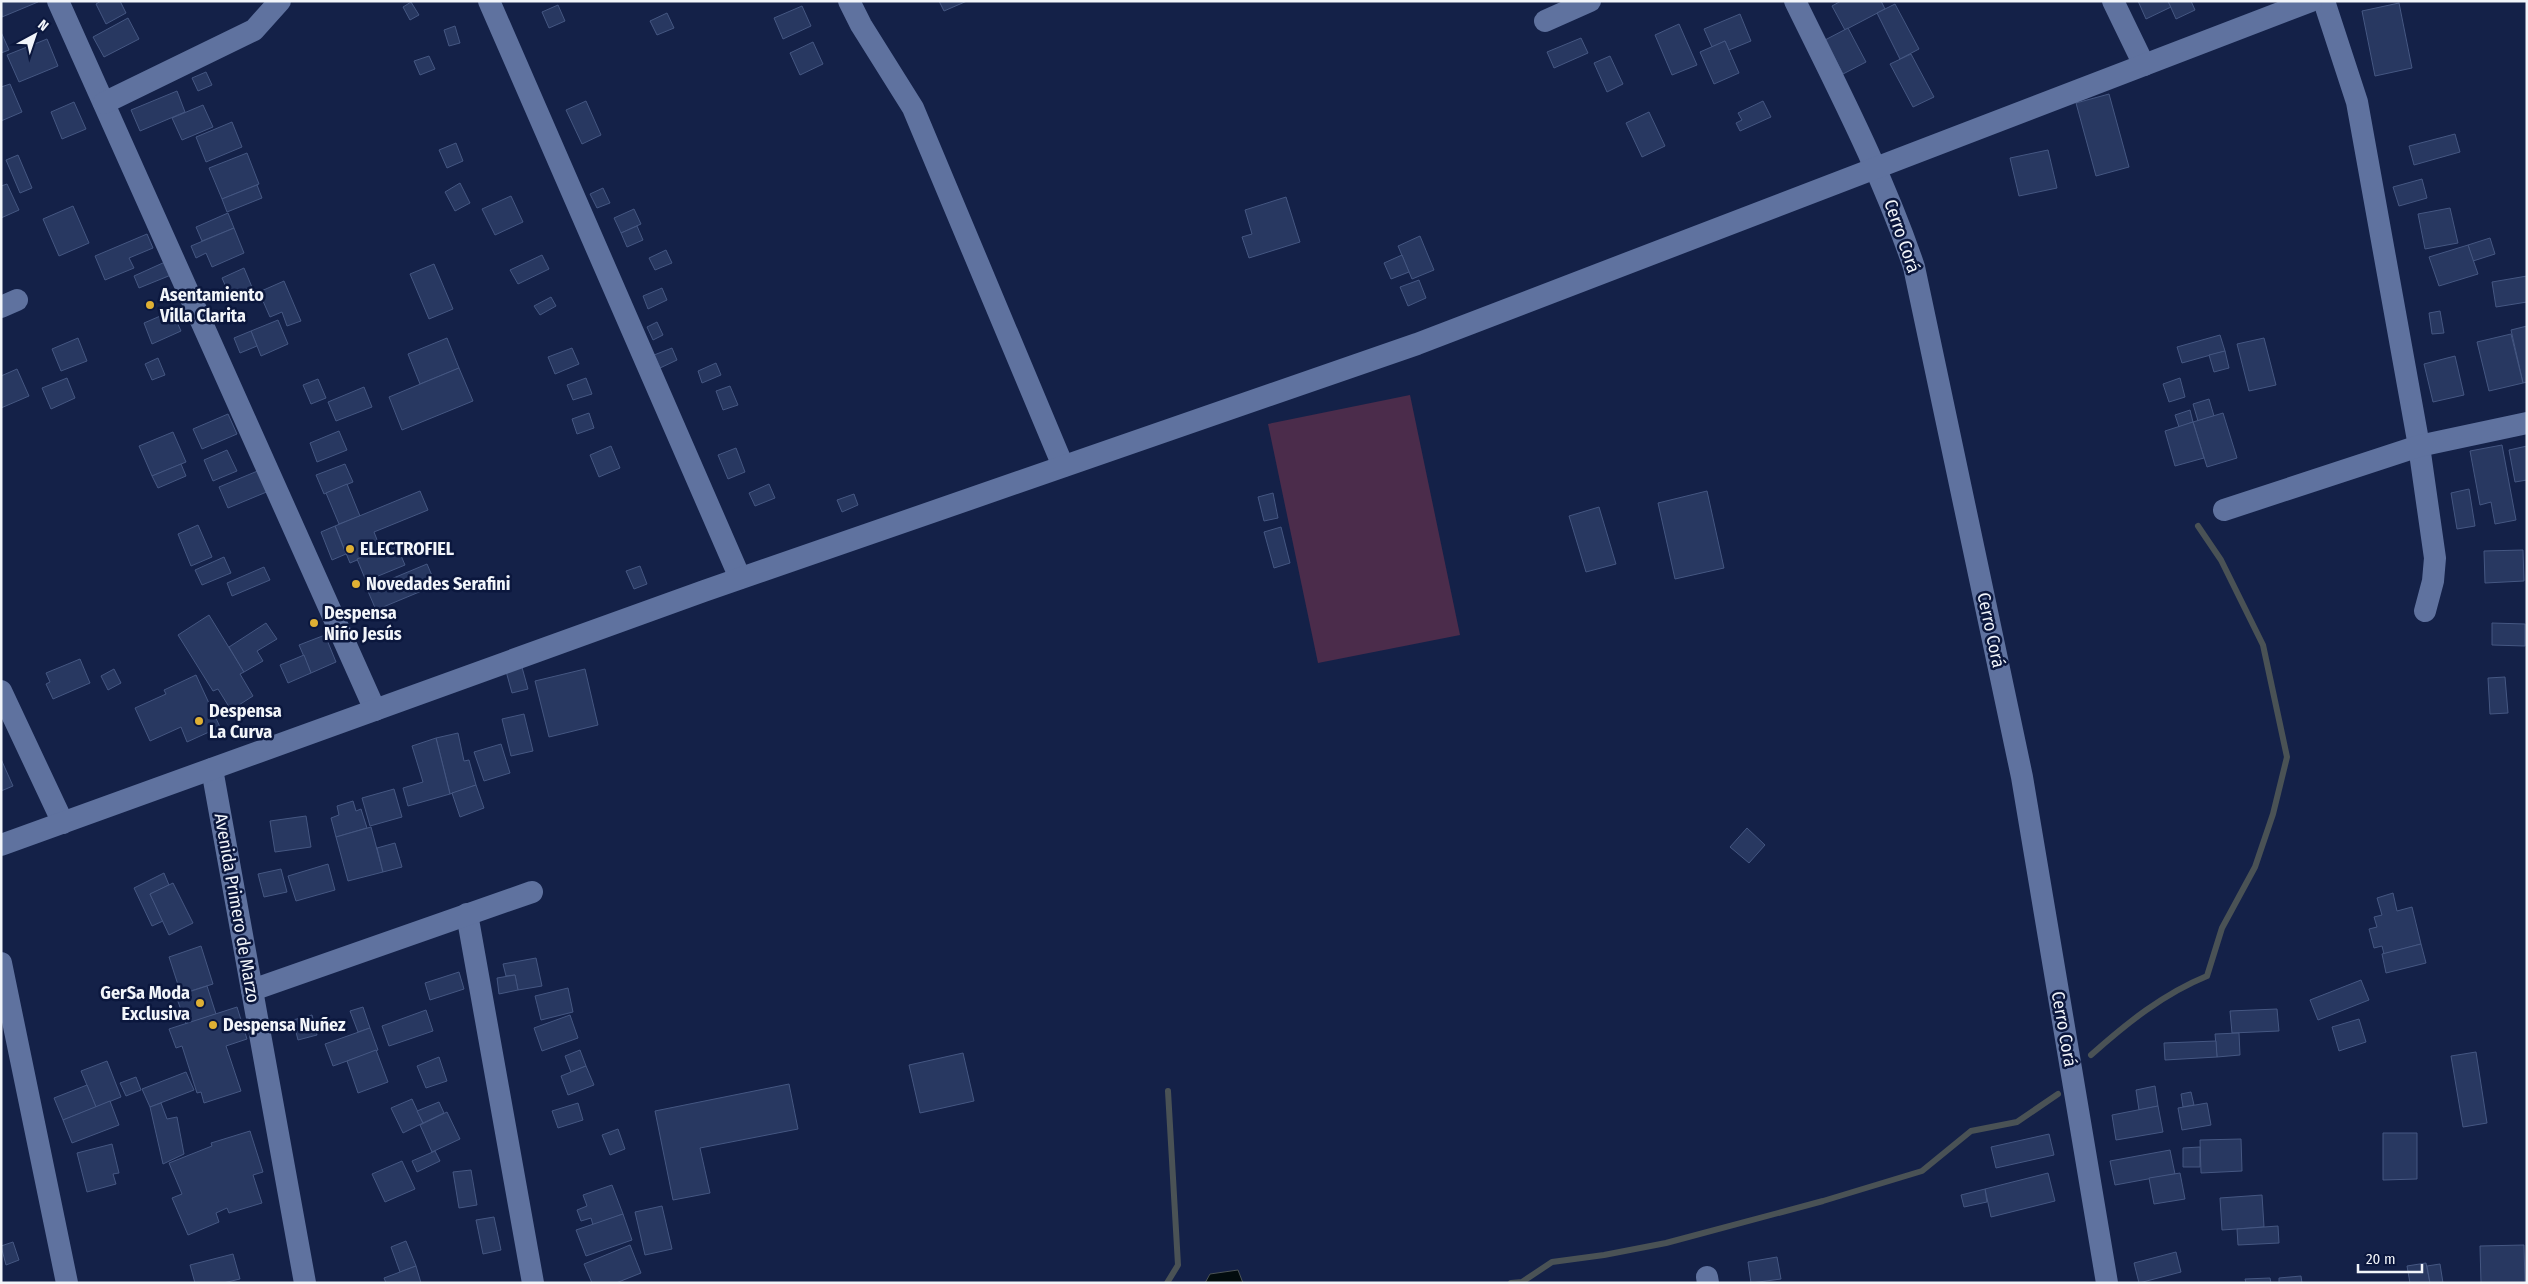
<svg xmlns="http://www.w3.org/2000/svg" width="2528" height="1284" font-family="'Fira Sans Condensed',sans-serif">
	<rect width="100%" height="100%" fill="#142148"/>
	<path fill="#4b2c4b" d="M1410 395 1460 635 1318 663 1268 424Z"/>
	<path fill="#020c0e" stroke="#4a5255" d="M1238 1270 1243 1283H1205L1210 1274Z"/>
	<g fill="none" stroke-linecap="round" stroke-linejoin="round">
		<g stroke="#4a5255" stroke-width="6">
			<path d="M2091 1055C2127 1023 2163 994 2207 976L2222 928 2255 867 2273 814 2287 757 2263 645 2221 560 2198 526"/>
			<path d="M1167 1283 1178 1265 1168 1091"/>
			<path d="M1511 1283 1522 1282 1552 1262 1604 1255 1666 1243 1823 1201 1922 1171 1971 1131 2017 1122 2058 1094"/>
		</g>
	</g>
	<g fill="#283861" stroke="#455782">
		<path d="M1 1H37L38 2 2 17Z"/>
		<path d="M101 1H120L126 13 106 24 96 4Z"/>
		<path d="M939 1H967L944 11Z"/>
		<path d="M1841 1H1881L1885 9 1845 30 1832 6Z"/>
		<path d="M2138 1H2168L2171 7 2146 19Z"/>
		<path d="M2168 1H2191L2195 10 2176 19Z"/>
		<path d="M411 2 419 15 410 20 403 7Z"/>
		<path d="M2399 3 2412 68 2375 76 2362 11Z"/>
		<path d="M1895 4 1919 49 1900 59 1877 13Z"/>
		<path d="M558 5 565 21 549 28 542 12Z"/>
		<path d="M802 6 811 26 783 39 774 18Z"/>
		<path d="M667 13 674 28 657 35 650 21Z"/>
		<path d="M1740 14 1751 41 1729 50 1725 41 1712 47 1704 29Z"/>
		<path d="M128 18 139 39 104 57 93 37Z"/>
		<path d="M1679 24 1697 65 1672 75 1655 35Z"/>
		<path d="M455 26 460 43 449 46 444 30Z"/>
		<path d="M1848 28 1866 62 1843 74 1825 40Z"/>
		<path d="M1 32 9 50 1 53Z"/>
		<path d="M1581 38 1588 53 1554 68 1547 52Z"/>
		<path d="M47 39 58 66 19 82 7 55Z"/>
		<path d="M1725 41 1739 73 1714 84 1700 52Z"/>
		<path d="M813 42 823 64 800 75 790 53Z"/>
		<path d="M1911 54 1934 97 1913 107 1890 64Z"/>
		<path d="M429 56 435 69 420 75 414 61Z"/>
		<path d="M1610 56 1623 84 1607 92 1594 63Z"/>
		<path d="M206 72 212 85 198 91 192 78Z"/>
		<path d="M10 84 22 112 1 121V87Z"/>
		<path d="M177 91 185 112 140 131 131 110Z"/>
		<path d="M2109 94 2129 167 2096 176 2076 103Z"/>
		<path d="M586 101 601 135 582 144 566 110Z"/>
		<path d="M1763 101 1771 117 1740 131 1736 123 1742 120 1738 113Z"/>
		<path d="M74 102 86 129 62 139 51 112Z"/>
		<path d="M203 105 213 127 182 140 172 118Z"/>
		<path d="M1649 112 1665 146 1642 157 1626 123Z"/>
		<path d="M232 122 242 147 206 162 196 137Z"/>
		<path d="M2455 134 2460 152 2414 165 2409 146Z"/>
		<path d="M456 143 463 161 447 168 439 150Z"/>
		<path d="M2048 150 2057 188 2019 196 2010 158Z"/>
		<path d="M247 153 259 184 222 199 209 168Z"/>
		<path d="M18 155 32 188 20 193 6 160Z"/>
		<path d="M2422 179 2427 198 2399 206 2393 187Z"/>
		<path d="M460 183 470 203 455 211 445 192Z"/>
		<path d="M7 184 19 210 1 218V186Z"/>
		<path d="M257 185 262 198 227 212 222 199Z"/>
		<path d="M603 188 610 203 597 208 590 194Z"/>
		<path d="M511 196 523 222 495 235 482 209Z"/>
		<path d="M1286 197 1300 242 1249 258 1242 237 1252 234 1245 210Z"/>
		<path d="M73 206 89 243 59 256 43 219Z"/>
		<path d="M2450 208 2458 243 2425 249 2418 214Z"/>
		<path d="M634 209 641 224 621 233 614 218Z"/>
		<path d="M228 213 234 228 202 241 196 227Z"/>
		<path d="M637 226 643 240 627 247 621 233Z"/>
		<path d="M234 228 244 253 212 267 206 253 196 258 191 246Z"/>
		<path d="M147 234 153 248 129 258 134 268 105 280 95 256Z"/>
		<path d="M1420 236 1434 270 1412 279 1398 246Z"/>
		<path d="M2490 238 2495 254 2473 261 2468 245Z"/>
		<path d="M2468 245 2478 274 2439 286 2429 257Z"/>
		<path d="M666 250 672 263 655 270 649 258Z"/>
		<path d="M542 255 549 269 518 284 510 270Z"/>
		<path d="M1402 255 1409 272 1391 279 1384 263Z"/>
		<path d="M165 262 171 275 139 288 134 276Z"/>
		<path d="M434 264 453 309 429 319 410 274Z"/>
		<path d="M244 268 254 292 232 301 222 278Z"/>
		<path d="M2527 276V302L2496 307 2492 282Z"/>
		<path d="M1419 280 1426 298 1408 306 1400 287Z"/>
		<path d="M284 281 301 321 287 326 282 312 270 317 259 292Z"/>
		<path d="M662 288 667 300 648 309 643 296Z"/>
		<path d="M551 297 556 306 540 315 534 306Z"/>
		<path d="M172 311 181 331 152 344 144 323Z"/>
		<path d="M2440 311 2444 333 2432 334 2429 313Z"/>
		<path d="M278 320 288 344 261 356 251 331Z"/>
		<path d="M657 322 663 335 653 340 647 327Z"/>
		<path d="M2527 326V382L2523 383 2511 330Z"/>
		<path d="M251 331 257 346 240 353 234 338Z"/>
		<path d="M2511 334 2523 383 2489 391 2477 342Z"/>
		<path d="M2220 335 2225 351 2182 363 2177 347Z"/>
		<path d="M78 338 87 361 61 371 52 349Z"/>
		<path d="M447 338 459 368 420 384 408 354Z"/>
		<path d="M2264 338 2276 385 2249 391 2237 344Z"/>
		<path d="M572 348 579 364 555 374 548 357Z"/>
		<path d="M672 348 677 360 660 368 654 355Z"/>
		<path d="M2225 351 2229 368 2214 372 2209 355Z"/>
		<path d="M2455 356 2464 395 2433 402 2424 364Z"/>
		<path d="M158 358 165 375 152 380 145 364Z"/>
		<path d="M716 363 721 375 702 383 698 371Z"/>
		<path d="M459 368 473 401 402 430 389 397Z"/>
		<path d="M17 369 29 396 1 408V376Z"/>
		<path d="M67 378 75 398 51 409 42 388Z"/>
		<path d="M586 378 592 394 573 400 567 385Z"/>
		<path d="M2180 378 2185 397 2169 402 2163 384Z"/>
		<path d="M318 379 326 398 311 404 303 385Z"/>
		<path d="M730 386 738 405 723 410 716 391Z"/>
		<path d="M364 387 372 407 336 421 328 402Z"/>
		<path d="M2209 399 2214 416 2198 421 2193 404Z"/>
		<path d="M2190 410 2193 422 2179 427 2175 415Z"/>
		<path d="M589 413 594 428 577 434 572 419Z"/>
		<path d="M2223 413 2237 458 2207 467 2193 422Z"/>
		<path d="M228 414 237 434 202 449 193 429Z"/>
		<path d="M2193 422 2204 458 2175 466 2165 431Z"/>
		<path d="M339 431 347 450 317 462 310 443Z"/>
		<path d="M173 432 186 462 152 476 139 446Z"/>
		<path d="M2502 445 2516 520 2495 524 2491 502 2480 505 2470 451Z"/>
		<path d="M611 446 620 468 599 477 590 455Z"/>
		<path d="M2527 446V480L2515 482 2509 450Z"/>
		<path d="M736 448 745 472 728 479 718 455Z"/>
		<path d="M227 450 237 471 213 481 204 460Z"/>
		<path d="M181 464 186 476 158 488 152 476Z"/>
		<path d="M345 464 353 482 324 494 316 475Z"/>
		<path d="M260 470 269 491 228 508 219 487Z"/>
		<path d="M347 484 360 516 339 524 326 493Z"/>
		<path d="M769 484 775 498 755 506 749 493Z"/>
		<path d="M2469 489 2475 526 2457 529 2451 493Z"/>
		<path d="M420 491 428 510 374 532 381 550 350 563 335 526Z"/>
		<path d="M1707 491 1724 568 1675 579 1658 503Z"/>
		<path d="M1273 493 1278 518 1264 521 1258 497Z"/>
		<path d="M854 494 858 505 842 512 837 500Z"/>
		<path d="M1599 507 1616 564 1586 572 1569 516Z"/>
		<path d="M198 525 212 557 191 566 178 534Z"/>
		<path d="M335 526 346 554 332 560 321 532Z"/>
		<path d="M1281 527 1290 563 1274 568 1264 532Z"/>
		<path d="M396 544 405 565 366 581 357 559Z"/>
		<path d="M2523 550 2524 581 2485 583 2484 551Z"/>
		<path d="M224 557 231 573 202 585 195 570Z"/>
		<path d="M427 564 436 585 376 610 367 589Z"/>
		<path d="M640 566 647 584 634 589 626 571Z"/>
		<path d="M264 567 270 580 232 596 227 583Z"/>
		<path d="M209 615 244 672 240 674 253 696 231 710 218 689 213 691 178 635Z"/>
		<path d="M266 623 277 639 257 651 263 661 244 672 229 647Z"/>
		<path d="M2492 623 2525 624V646L2492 645Z"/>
		<path d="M325 635 336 662 311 673 299 645Z"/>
		<path d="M304 655 311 673 288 683 280 665Z"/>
		<path d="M80 659 90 683 53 699 46 684 50 682 46 673Z"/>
		<path d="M520 660 528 689 512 693 504 664Z"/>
		<path d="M114 669 121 683 108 690 101 676Z"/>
		<path d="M585 669 598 725 549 737 535 681Z"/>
		<path d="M196 675 220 727 187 742 181 727 150 741 135 708 166 694 164 690Z"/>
		<path d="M2505 677 2508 713 2490 714 2488 678Z"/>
		<path d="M524 714 533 751 511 756 502 719Z"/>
		<path d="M458 733 464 761 469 760 476 785 450 794 436 738Z"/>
		<path d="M436 738 450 794 408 806 403 788 423 782 412 746Z"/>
		<path d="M501 744 510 773 484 781 474 752Z"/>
		<path d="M1 759 13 786 1 791Z"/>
		<path d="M476 785 484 808 460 817 452 793Z"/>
		<path d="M394 789 402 817 370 826 362 798Z"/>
		<path d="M353 801 356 811 361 809 367 828 336 837 331 818 339 815 337 806Z"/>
		<path d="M306 816 311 847 275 852 270 821Z"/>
		<path d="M371 827 383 872 348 881 336 837Z"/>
		<path d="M1747 828 1765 845 1749 863 1730 847Z"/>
		<path d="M395 843 402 867 383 872 377 848Z"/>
		<path d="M328 864 335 890 296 901 288 876Z"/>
		<path d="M281 869 287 892 264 897 258 874Z"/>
		<path d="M164 873 169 885 150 894 163 921 152 926 134 888Z"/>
		<path d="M173 883 193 923 169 935 150 894Z"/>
		<path d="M2393 893 2397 911 2412 907 2421 944 2384 954 2382 946 2374 948 2369 929 2377 927 2374 917 2382 915 2377 898Z"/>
		<path d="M2421 944 2426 963 2386 973 2382 954Z"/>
		<path d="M201 946 213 984 181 994 169 957Z"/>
		<path d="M536 958 542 986 518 990 515 975 506 976 503 964Z"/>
		<path d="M459 972 464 989 430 1000 425 983Z"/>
		<path d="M515 975 518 990 499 994 497 978Z"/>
		<path d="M2361 980 2369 1000 2318 1020 2310 1000Z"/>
		<path d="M207 986 216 1014 186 1024 176 996Z"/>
		<path d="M568 988 573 1012 541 1020 535 996Z"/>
		<path d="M237 1007 247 1039 226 1046 241 1091 204 1103 201 1092 197 1093 182 1046 176 1048 169 1029Z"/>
		<path d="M363 1007 370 1028 358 1032 350 1011Z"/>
		<path d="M2277 1009 2279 1031 2232 1033 2230 1011Z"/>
		<path d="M426 1010 433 1031 389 1046 382 1026Z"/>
		<path d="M312 1015 317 1035 298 1040 293 1020Z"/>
		<path d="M570 1015 578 1038 542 1051 534 1028Z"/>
		<path d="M2359 1019 2366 1042 2339 1051 2332 1027Z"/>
		<path d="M370 1028 378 1050 333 1066 325 1044Z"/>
		<path d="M2239 1033 2240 1055 2217 1057 2215 1034Z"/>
		<path d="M2216 1041 2217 1057 2165 1060 2164 1043Z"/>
		<path d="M376 1050 388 1082 358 1093 347 1061Z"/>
		<path d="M580 1050 586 1066 571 1072 565 1056Z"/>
		<path d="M2476 1052 2487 1123 2463 1127 2451 1056Z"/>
		<path d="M963 1053 974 1101 920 1113 909 1065Z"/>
		<path d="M439 1057 447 1081 426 1088 417 1066Z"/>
		<path d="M107 1061 121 1097 96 1107 81 1071Z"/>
		<path d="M586 1066 594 1085 568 1095 561 1076Z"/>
		<path d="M186 1072 194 1090 150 1107 142 1089Z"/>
		<path d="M136 1077 141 1090 126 1096 120 1083Z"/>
		<path d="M789 1084 798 1129 700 1148 710 1193 673 1200 655 1111Z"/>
		<path d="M87 1085 96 1107 63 1120 54 1098Z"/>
		<path d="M2155 1086 2158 1106 2139 1110 2136 1090Z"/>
		<path d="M2191 1092 2194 1105 2183 1107 2181 1094Z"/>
		<path d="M412 1099 423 1123 403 1133 391 1108Z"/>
		<path d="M110 1101 119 1125 72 1143 63 1120Z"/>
		<path d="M439 1102 444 1113 423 1123 417 1111Z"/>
		<path d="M161 1103 167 1119 177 1117 184 1154 163 1164 150 1107Z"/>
		<path d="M578 1103 583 1120 558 1128 552 1111Z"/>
		<path d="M2207 1103 2211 1125 2182 1130 2178 1108Z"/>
		<path d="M2158 1106 2163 1132 2116 1140 2112 1115Z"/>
		<path d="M447 1112 460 1139 432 1152 420 1125Z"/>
		<path d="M618 1129 625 1149 610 1155 602 1135Z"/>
		<path d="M250 1131 263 1172 253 1175 262 1203 229 1213 227 1208 216 1213 219 1222 188 1235 172 1198 182 1194 169 1163 212 1146 211 1143Z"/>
		<path d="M2383 1133H2417V1179L2383 1180Z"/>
		<path d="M2049 1134 2054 1155 1996 1168 1991 1147Z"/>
		<path d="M2241 1139 2242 1171 2201 1173 2200 1140Z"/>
		<path d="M112 1144 119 1173 113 1174 116 1184 87 1192 77 1153Z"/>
		<path d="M2200 1147V1167H2183V1148Z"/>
		<path d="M2170 1150 2175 1174 2115 1185 2110 1161Z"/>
		<path d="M435 1151 440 1161 417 1172 412 1161Z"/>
		<path d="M402 1161 415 1189 385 1202 372 1174Z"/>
		<path d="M471 1170 477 1205 459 1208 453 1172Z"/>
		<path d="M2048 1173 2055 1201 1991 1217 1985 1189Z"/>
		<path d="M2180 1173 2185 1199 2154 1204 2149 1178Z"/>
		<path d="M612 1185 623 1214 593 1225 591 1218 581 1221 577 1210 587 1206 583 1195Z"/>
		<path d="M1985 1189 1987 1202 1964 1207 1961 1195Z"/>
		<path d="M2262 1195 2264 1227 2222 1230 2220 1198Z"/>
		<path d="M662 1206 672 1249 645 1255 635 1212Z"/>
		<path d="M623 1214 632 1240 586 1256 576 1230Z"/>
		<path d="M494 1217 501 1250 483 1254 476 1220Z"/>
		<path d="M2278 1226 2279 1243 2238 1245 2237 1229Z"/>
		<path d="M406 1241 416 1266 400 1272 391 1247Z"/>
		<path d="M13 1242 19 1260 6 1265 1 1246Z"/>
		<path d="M630 1245 641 1273 616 1283H592L584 1264Z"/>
		<path d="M2524 1245 2525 1283H2481L2480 1246Z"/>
		<path d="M2176 1252 2181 1272 2139 1283 2134 1263Z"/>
		<path d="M233 1254 240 1279 223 1283H195L190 1265Z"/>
		<path d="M1777 1257 1781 1279 1751 1283 1748 1262Z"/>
		<path d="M2426 1263 2430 1283H2410L2407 1266Z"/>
		<path d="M2440 1264 2443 1283H2430L2427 1266Z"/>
		<path d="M416 1266 421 1283H386L384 1278Z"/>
		<path d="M2301 1276 2302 1283H2279V1278Z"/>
		<path d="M2270 1278 2271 1283H2246L2245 1279Z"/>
	</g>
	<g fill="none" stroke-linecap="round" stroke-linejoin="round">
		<g stroke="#5f729f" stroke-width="22">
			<path d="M58 1 375 710"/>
			<path d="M489 1 740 578"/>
			<path d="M849 1 861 25 913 108 1063 466"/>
			<path d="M1795 1C1838 89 1883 175 1914 267L2022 777 2107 1283"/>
			<path d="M2113 1 2144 65"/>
			<path d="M2324 1 2357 102 2419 446 2435 558 2433 581 2425 611"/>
			<path d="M1545 21 1590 1"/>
			<path d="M104 103 254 30 280 1"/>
			<path d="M1 307 17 300"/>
			<path d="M2224 510 2419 446 2527 423"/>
			<path d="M1 691 63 823"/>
			<path d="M212 769 305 1283"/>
			<path d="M1 845 704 591 1417 344 2311 1"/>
			<path d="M467 914 533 1283"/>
			<path d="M1 963 67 1283"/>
			<path d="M252 990 532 892"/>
			<path d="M1707 1277 1708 1283"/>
		</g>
	</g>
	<g fill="#dfb034" stroke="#0b173d" stroke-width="2">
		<circle cx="150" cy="305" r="5"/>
		<circle cx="350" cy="549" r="5"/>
		<circle cx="356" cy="584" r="5"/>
		<circle cx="314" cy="623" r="5"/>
		<circle cx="199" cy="721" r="5"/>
		<circle cx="200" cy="1003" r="5"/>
		<circle cx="213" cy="1025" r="5"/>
	</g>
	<g text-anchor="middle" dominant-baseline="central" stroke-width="5" stroke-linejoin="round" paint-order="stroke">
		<g font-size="18" fill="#f2f5fa" stroke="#0b173d">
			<text transform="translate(1902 236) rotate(71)">Cerro Corá</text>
			<text transform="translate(1991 630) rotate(78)">Cerro Corá</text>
			<text transform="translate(237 908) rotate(80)">Avenida Primero de Marzo</text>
			<text transform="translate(2064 1029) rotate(80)">Cerro Corá</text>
		</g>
		<g font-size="18" font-weight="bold" fill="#f2f5fa" stroke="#0b173d" text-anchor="start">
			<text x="160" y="295">Asentamiento<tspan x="160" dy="21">Villa Clarita</tspan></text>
			<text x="360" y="549">ELECTROFIEL</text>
			<text x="366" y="584">Novedades Serafini</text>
			<text x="324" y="613">Despensa<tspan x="324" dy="21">Niño Jesús</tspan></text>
			<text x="209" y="711">Despensa<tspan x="209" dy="21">La Curva</tspan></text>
			<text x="190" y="993" text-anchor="end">GerSa Moda<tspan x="190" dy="21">Exclusiva</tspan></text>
			<text x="223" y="1025">Despensa Nuñez</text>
		</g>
	</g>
	<rect width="2528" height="1284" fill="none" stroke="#f2f5fa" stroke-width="5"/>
	<g transform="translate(35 35) rotate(40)" stroke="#0b173d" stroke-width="4" paint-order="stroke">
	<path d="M0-4L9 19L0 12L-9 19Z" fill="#f2f5fa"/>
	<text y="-8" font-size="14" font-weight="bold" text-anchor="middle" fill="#f2f5fa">N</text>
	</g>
	<path d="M2358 1264v8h64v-8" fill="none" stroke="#f2f5fa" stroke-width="2.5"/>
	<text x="2366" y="1264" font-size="15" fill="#f2f5fa" stroke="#0b173d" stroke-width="4" paint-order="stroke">20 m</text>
</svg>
